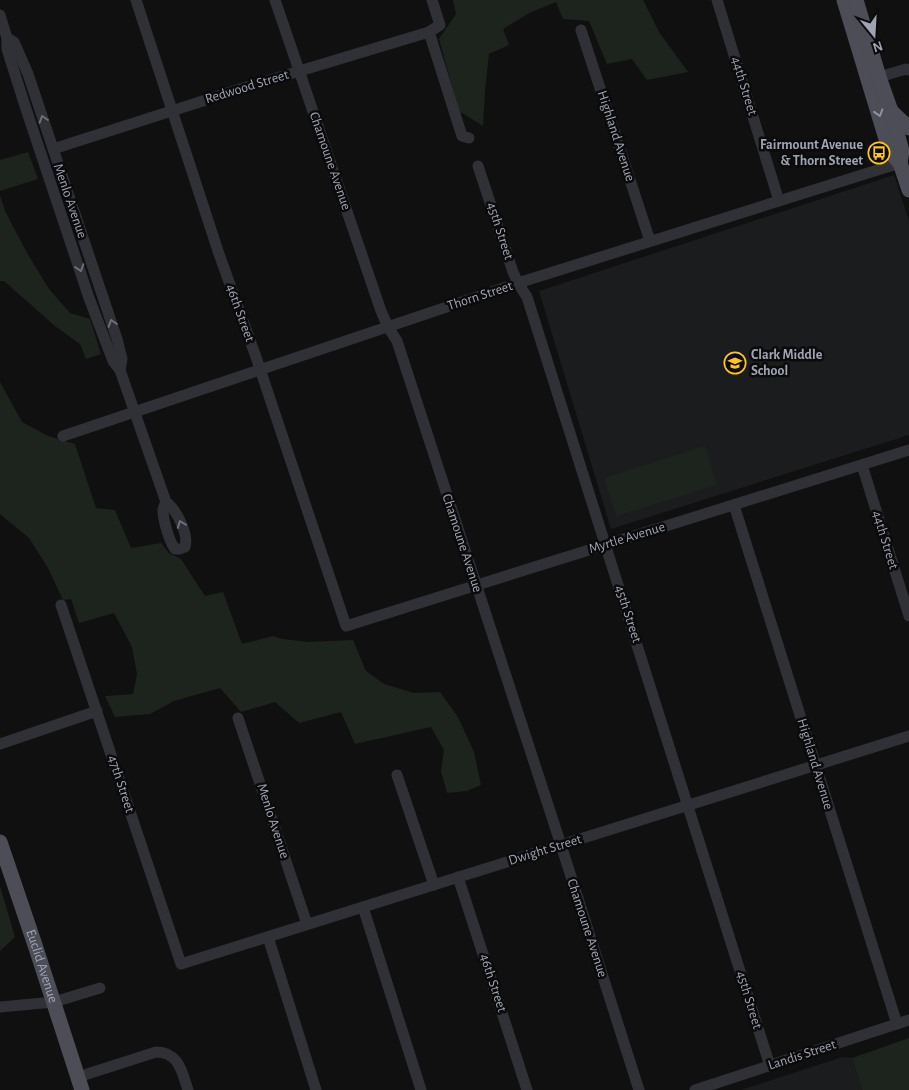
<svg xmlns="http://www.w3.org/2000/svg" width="909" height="1090" font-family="'Alegreya Sans',sans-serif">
	<rect width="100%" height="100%" fill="#101011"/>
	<g fill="#1b1c1e">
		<path d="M894 175 909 221V435L611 529 539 291Z"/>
		<path d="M842 1057 852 1058 862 1090H741Z"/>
	</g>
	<g fill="#1c241d">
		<path d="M453 0H643L659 32 688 72 647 80 632 59 607 64 589 21 563 19 556 2 529 13 503 29 509 45 489 54 485 91 483 126 459 111 439 39 456 14Z"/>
		<path d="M28 152 38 179 0 191V160Z"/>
		<path d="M0 195 5 211 27 253 49 289 70 313 90 319 101 354 86 359 80 344 55 326 4 281H0Z"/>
		<path d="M0 382 22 422 48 436 75 444 96 508 115 510 131 548 161 543 169 553 181 559 205 596 223 592 242 644 273 636 282 639 309 642 353 640 366 671 384 684 414 693 440 692 458 717 474 752 481 785 467 791 447 793 441 771 444 750 431 727 355 744 341 712 299 723 275 702 241 712 220 688 174 701 150 714 115 717 105 696 133 694 137 674 132 647 114 613 79 623 71 599 63 600 48 568 29 538 0 514Z"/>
		<path d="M705 446 717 485 616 516 604 478Z"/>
		<path d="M0 886 15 937 0 951Z"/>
		<path d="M909 1038V1090H862L852 1058Z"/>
	</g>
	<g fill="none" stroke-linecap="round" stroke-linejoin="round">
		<g stroke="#303137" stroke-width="11">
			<path d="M136 0 219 254 256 357 346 626 909 450"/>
			<path d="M275 0 381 311 388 327 397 341 561 845 639 1090"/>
			<path d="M717 0 779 201"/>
			<path d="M0 15 7 38V49L25 106 89 298 113 361 120 370 166 502C176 509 189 534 185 547L180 549H175C169 541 163 520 163 510 163 508 165 504 166 502"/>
			<path d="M581 30 650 241"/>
			<path d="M429 32 462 136 469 138"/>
			<path d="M7 38 14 42 28 74 117 339 122 359 120 370"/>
			<path d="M879 77 906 69 909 70"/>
			<path d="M53 149 237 90 429 32 440 25 432 0"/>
			<path d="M478 166 513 272 518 283 527 297 770 1066"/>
			<path d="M63 436 518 283 900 163"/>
			<path d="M862 465 909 616"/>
			<path d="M734 505 897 1024"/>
			<path d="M61 605 181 964 909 736"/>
			<path d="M238 718 307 924"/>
			<path d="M0 744 97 711"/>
			<path d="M397 775 434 885"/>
			<path d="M458 877 527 1090"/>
			<path d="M363 907 421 1090"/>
			<path d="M268 937 316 1090"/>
			<path d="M0 1007 54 1002 100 988"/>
			<path d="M78 1077 156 1052C179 1052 182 1072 188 1090"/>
			<path d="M695 1090 909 1020"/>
		</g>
		<g stroke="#4c4d56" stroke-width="15">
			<path d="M844 0 890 152 900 163 909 190"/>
			<path d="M856 0 879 77 891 111 902 151 900 163"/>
			<path d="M892 112 909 128"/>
			<path id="s1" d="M0 842 35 945 82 1090"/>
		</g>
	</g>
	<defs><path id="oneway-chevron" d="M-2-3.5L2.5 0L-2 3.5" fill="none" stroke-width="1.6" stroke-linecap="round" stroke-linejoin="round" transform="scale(1.25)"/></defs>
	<use stroke="#8e93a1" href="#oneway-chevron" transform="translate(879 113) rotate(73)"/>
	<g stroke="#6d707c">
		<use href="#oneway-chevron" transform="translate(43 119) rotate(-108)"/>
		<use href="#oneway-chevron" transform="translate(80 268) rotate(72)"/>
		<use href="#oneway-chevron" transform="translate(112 323) rotate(-108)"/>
		<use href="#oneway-chevron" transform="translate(181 524) rotate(-111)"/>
	</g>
	<defs>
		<g id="bus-ring" transform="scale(1.125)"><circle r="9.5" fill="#0b0b0c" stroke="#ffc51a" stroke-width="1.5"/><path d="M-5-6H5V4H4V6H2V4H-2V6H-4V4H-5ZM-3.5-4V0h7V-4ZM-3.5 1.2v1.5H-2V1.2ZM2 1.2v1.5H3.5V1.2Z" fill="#ffc51a"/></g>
		<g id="school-ring" transform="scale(1.125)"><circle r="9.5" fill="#0b0b0c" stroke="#ffc51a" stroke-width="1.5"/><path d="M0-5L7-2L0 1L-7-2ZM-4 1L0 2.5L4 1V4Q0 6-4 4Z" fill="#ffc51a"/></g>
	</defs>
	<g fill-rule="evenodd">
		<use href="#bus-ring" x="879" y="153"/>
		<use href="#school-ring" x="735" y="363"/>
	</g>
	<g text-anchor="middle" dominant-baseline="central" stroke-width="5" stroke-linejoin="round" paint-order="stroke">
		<g font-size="14" fill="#9fa4b4" stroke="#0b0b0c">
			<text transform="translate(744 86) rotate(73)">44th Street</text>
			<text transform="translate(247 87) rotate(-17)">Redwood Street</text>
			<text transform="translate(616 136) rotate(72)">Highland Avenue</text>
			<text transform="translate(330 161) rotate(71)">Chamoune Avenue</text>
			<text transform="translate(70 201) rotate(71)">Menlo Avenue</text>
			<text transform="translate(500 231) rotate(72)">45th Street</text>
			<text transform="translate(480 296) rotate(-18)">Thorn Street</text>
			<text transform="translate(240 313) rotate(70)">46th Street</text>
			<text transform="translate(627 538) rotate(-17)">Myrtle Avenue</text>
			<text transform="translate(885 540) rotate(73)">44th Street</text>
			<text transform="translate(462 543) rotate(72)">Chamoune Avenue</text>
			<text transform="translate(628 614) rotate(72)">45th Street</text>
			<text transform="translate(815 764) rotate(73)">Highland Avenue</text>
			<text transform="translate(121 784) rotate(72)">47th Street</text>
			<text transform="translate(273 821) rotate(72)">Menlo Avenue</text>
			<text transform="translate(545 850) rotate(-17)">Dwight Street</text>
			<text transform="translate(587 928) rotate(72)">Chamoune Avenue</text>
			<text stroke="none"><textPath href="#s1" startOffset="131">Euclid Avenue</textPath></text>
			<text transform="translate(493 983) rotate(72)">46th Street</text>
			<text transform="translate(749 1000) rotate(73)">45th Street</text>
			<text transform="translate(802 1055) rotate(-18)">Landis Street</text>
		</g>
		<g font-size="14" font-weight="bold" fill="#9fa4b4" stroke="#0b0b0c" text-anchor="end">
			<text x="863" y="145">Fairmount Avenue<tspan x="863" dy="16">&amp; Thorn Street</tspan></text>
			<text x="751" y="355" text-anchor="start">Clark Middle<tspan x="751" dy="16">School</tspan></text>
		</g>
	</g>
	<g transform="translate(874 35) rotate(162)" stroke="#0b0b0c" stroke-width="4" paint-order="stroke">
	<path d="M0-4L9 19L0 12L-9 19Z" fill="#9fa4b4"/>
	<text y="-8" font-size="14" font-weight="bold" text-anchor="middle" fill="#9fa4b4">N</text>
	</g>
</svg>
